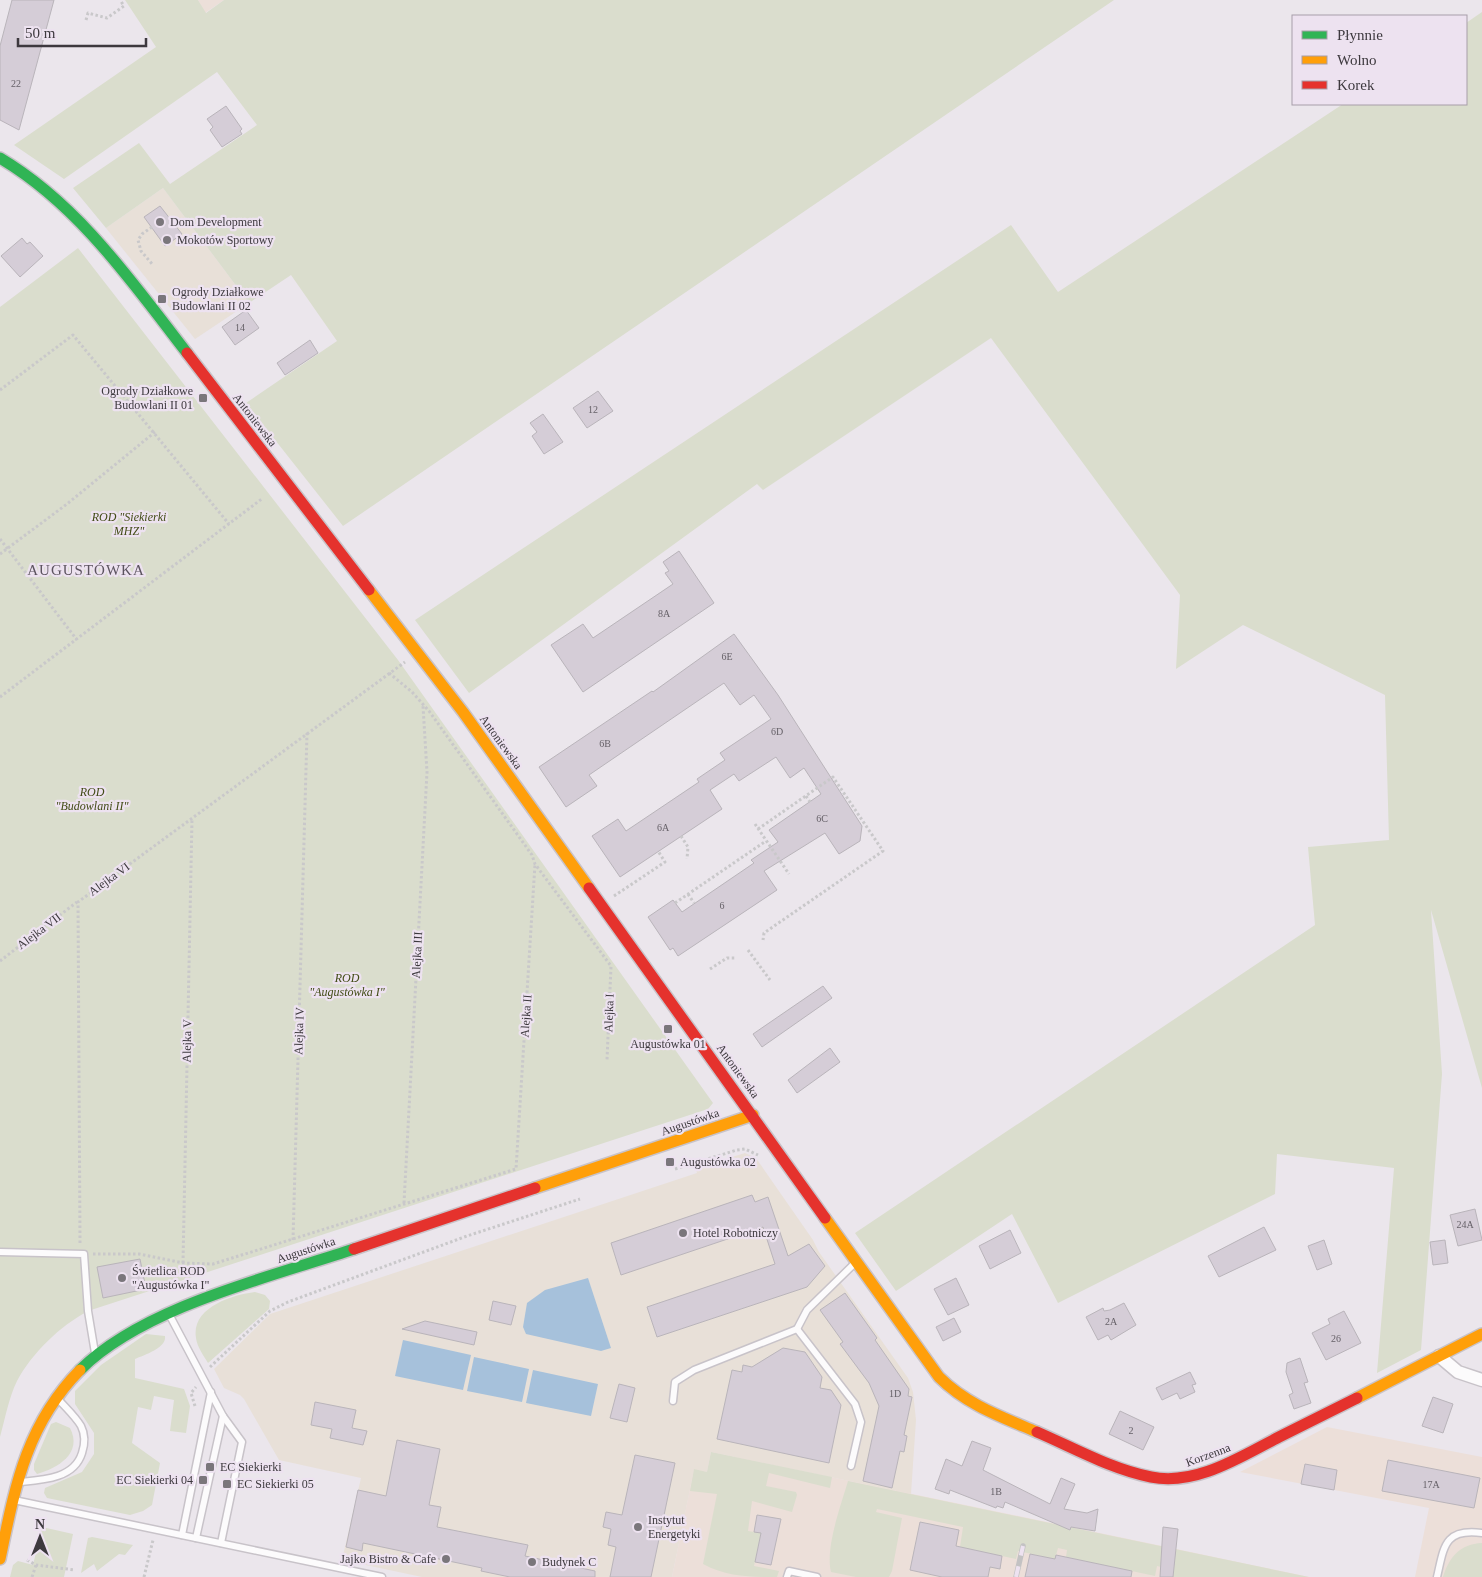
<svg xmlns="http://www.w3.org/2000/svg" width="1482" height="1577" font-family="'Times New Roman',serif">
	<rect width="100%" height="100%" fill="#ebe6ec"/>
	<g fill="#e8e0d8">
		<path d="M163 188 249 303 195 339 106 228Z"/>
		<path d="M745 1153 756 1158 813 1240 819 1252 908 1378 913 1392 916 1420 911 1494 711 1452 707 1472 694 1470 672 1577H422L342 1560 361 1478 279 1460 244 1399 240 1395 224 1388 214 1369 270 1314 697 1173 696 1168Z"/>
	</g>
	<g fill="#ecdfd9">
		<path d="M198 0H224L205 13Z"/>
		<path d="M1327 1427 1482 1457V1577H1415L1429 1508 1240 1472Z"/>
		<path d="M711 1452 1162 1546 1309 1577H672L694 1469 707 1472Z"/>
	</g>
	<g fill="#daddcd">
		<path d="M125 0H198L206 13 224 0H1114L343 526 246 403 337 341 291 275 249 303 163 188 106 228 73 188 139 143 170 184 257 125 217 72 64 179 14 145 156 47Z"/>
		<path d="M1482 12V1088L1431 910 1442 1074 1421 1350 1377 1373 1394 1168 1277 1154 1275 1194 1058 1303 1012 1214 896 1291 855 1233 1315 925 1308 847 1389 840 1385 695 1243 625 1176 669 1180 595 991 338 763 490 757 484 469 693 415 620 1011 225 1058 292 1343 104H1466V23Z"/>
		<path d="M78 248 398 660 713 1103 708 1109 88 1311C60 1326 32 1353 17 1381 9 1397 5 1419 0 1437V307Z"/>
		<path d="M255 1292 265 1295 270 1301 269 1309 208 1363C204 1356 197 1347 196 1338 191 1308 231 1295 255 1292Z"/>
		<path d="M146 1334 165 1336C167 1348 144 1355 135 1359V1378L184 1389 190 1406 186 1433 170 1431 174 1400 154 1396 151 1410 138 1407 132 1443 160 1463 152 1505 143 1511 130 1515 47 1498 44 1493 45 1488 82 1472 94 1454V1433L75 1404V1391L101 1365Z"/>
		<path d="M56 1422 70 1428C83 1453 58 1468 37 1474L34 1470V1464L51 1424Z"/>
		<path d="M711 1452 832 1477 830 1488 769 1473 766 1486 796 1492 797 1495 792 1512 752 1501 748 1531 761 1533 754 1566 779 1571 777 1577C750 1577 727 1577 703 1564L717 1494 690 1491 694 1469 707 1472Z"/>
		<path d="M848 1481 1309 1577H1173L1174 1570 1157 1566 1155 1576 1066 1557 1067 1550 1058 1548 1055 1559 1018 1551 1016 1559 960 1547 963 1527 877 1509 876 1512 902 1518 892 1571 889 1577H856L831 1572C825 1548 841 1505 848 1481Z"/>
		<path d="M42 1527 73 1534 64 1577H10L13 1565 18 1561 33 1565Z"/>
		<path d="M92 1537 133 1545 125 1555 119 1554 97 1571 94 1564 81 1573 88 1538Z"/>
		<path d="M1482 1543V1577H1443C1449 1557 1460 1544 1482 1543Z"/>
	</g>
	<g fill="#a6c1db">
		<path d="M588 1278 611 1348 601 1351 526 1334 523 1327 527 1303 545 1290Z"/>
		<path d="M403 1340 471 1355 463 1390 395 1376Z"/>
		<path d="M474 1357 529 1369 522 1402 467 1391Z"/>
		<path d="M533 1370 598 1384 591 1416 526 1403Z"/>
	</g>
	<g fill="#d5cdd7" stroke="#b9b4ba">
		<path d="M12 0H54L19 130 0 120V46Z"/>
		<path d="M226 106 242 129 240 131 242 134 222 147 210 130 213 127 207 119Z"/>
		<path d="M160 206 182 234 165 246 144 217Z"/>
		<path d="M22 238 27 244 30 242 43 256 20 277 1 256Z"/>
		<path d="M246 310 259 328 235 345 222 327Z"/>
		<path d="M310 340 318 353 285 375 277 363Z"/>
		<path d="M598 391 613 411 587 428 573 408Z"/>
		<path d="M543 414 563 442 544 454 532 436 537 432 530 423Z"/>
		<path d="M679 551 714 603 583 692 551 645 583 624 593 638 673 584 665 573 669 571 663 562Z"/>
		<path d="M734 634 778 695 862 826 860 841 839 854 825 833 764 871 777 890 678 956 673 948 670 950 648 917 673 900 682 912 754 863 751 860 778 842 769 830 821 794 804 768 790 778 776 757 739 781 734 774 710 790 722 809 620 877 592 836 618 819 626 831 699 782 697 779 725 760 720 753 771 719 754 695 740 705 724 683 589 775 597 786 566 807 539 767 652 691 653 692Z"/>
		<path d="M823 986 832 998 762 1047 753 1034Z"/>
		<path d="M830 1048 840 1062 797 1093 788 1080Z"/>
		<path d="M752 1195 755 1202 768 1197 788 1256 809 1244 825 1266 807 1287 657 1337 647 1307 775 1264 763 1227 621 1275 611 1243Z"/>
		<path d="M1475 1209 1482 1240 1458 1246 1450 1215Z"/>
		<path d="M1264 1227 1276 1250 1219 1277 1208 1256Z"/>
		<path d="M1010 1230 1021 1253 990 1269 979 1246Z"/>
		<path d="M1324 1240 1332 1264 1317 1270 1308 1246Z"/>
		<path d="M1445 1240 1448 1263 1433 1265 1430 1242Z"/>
		<path d="M140 1259 146 1289 103 1298 97 1267Z"/>
		<path d="M956 1278 969 1305 948 1315 934 1289Z"/>
		<path d="M845 1293 877 1338 875 1340 909 1389 908 1396 912 1397 904 1435 907 1436 904 1452 900 1451 892 1488 863 1481 879 1406 869 1383 840 1344 843 1342 820 1310Z"/>
		<path d="M493 1301 516 1306 511 1325 489 1320Z"/>
		<path d="M1124 1303 1136 1325 1111 1340 1108 1335 1098 1340 1086 1317 1103 1308 1104 1311 1110 1310Z"/>
		<path d="M1344 1311 1361 1343 1326 1360 1312 1333 1330 1324 1328 1319Z"/>
		<path d="M954 1318 961 1332 943 1341 936 1327Z"/>
		<path d="M425 1321 477 1332 474 1345 402 1329Z"/>
		<path d="M783 1348 805 1352 822 1377 820 1388 831 1390 841 1405 829 1463 717 1439 732 1370 742 1372 743 1365 752 1367Z"/>
		<path d="M1300 1358 1308 1382 1304 1383 1311 1403 1294 1409 1289 1395 1293 1393 1286 1372 1287 1363Z"/>
		<path d="M1190 1372 1196 1384 1192 1385 1195 1392 1180 1399 1177 1393 1162 1400 1156 1388Z"/>
		<path d="M619 1384 635 1388 627 1422 610 1418Z"/>
		<path d="M1433 1397 1453 1404 1443 1433 1422 1426Z"/>
		<path d="M315 1402 356 1410 352 1428 367 1431 363 1445 330 1438 332 1429 311 1425Z"/>
		<path d="M1120 1411 1154 1427 1143 1450 1109 1434Z"/>
		<path d="M397 1440 440 1449 429 1505 441 1507 437 1527 528 1545 525 1556 595 1571V1577H510L481 1571 482 1568 363 1543 362 1551 346 1547 358 1490 386 1496Z"/>
		<path d="M972 1441 991 1448 983 1470 1050 1504 1061 1478 1075 1484 1064 1509 1087 1513 1098 1509 1095 1531 1071 1527 1070 1530 1005 1502 1003 1508 997 1506 996 1508 950 1490 949 1494 935 1489 946 1459 962 1466Z"/>
		<path d="M635 1455 675 1463 651 1577H610L616 1547 608 1545 611 1529 603 1527 606 1512 622 1515Z"/>
		<path d="M1388 1460 1480 1478 1474 1508 1382 1491Z"/>
		<path d="M1305 1464 1337 1470 1334 1490 1301 1484Z"/>
		<path d="M757 1515 781 1519 771 1565 755 1562 761 1533 754 1532Z"/>
		<path d="M920 1522 959 1530 956 1546 1002 1556 1000 1569 990 1567 988 1577H942L910 1570Z"/>
		<path d="M1163 1527 1178 1529 1173 1577H1160Z"/>
		<path d="M1030 1554 1055 1559 1056 1555 1132 1571 1131 1577H1025Z"/>
	</g>
	<g fill="none" stroke-linecap="round" stroke-linejoin="round">
		<g stroke="#c8c3c9" stroke-width="9">
			<g id="lane">
				<path d="M0 1252 84 1254 88 1311 95 1353"/>
				<path d="M170 1316 223 1416 242 1442 221 1543"/>
				<path d="M797 1329 807 1310 854 1264"/>
				<path d="M673 1401 675 1382 694 1370 797 1329 855 1404 861 1422 851 1466"/>
				<path d="M19 1482C42 1480 74 1479 82 1453 85 1444 85 1434 81 1426 75 1416 66 1408 58 1399"/>
				<path d="M14 1500 382 1577"/>
				<path d="M182 1535 211 1392"/>
				<path d="M196 1538 223 1416"/>
				<path d="M787 1577 789 1571 817 1577"/>
				<path d="M1437 1577C1444 1547 1444 1528 1482 1533"/>
			</g>
		</g>
		<g stroke="#c8c3c9" stroke-width="15">
			<path id="street" d="M1439 1356 1458 1372 1482 1380"/>
		</g>
		<g stroke="#c8c3c9" stroke-width="14">
			<g id="fast">
				<path d="M0 158C78 204 132 282 187 353"/>
				<path d="M80 1370C143 1307 270 1277 354 1249"/>
			</g>
		</g>
		<g stroke="#c8c3c9" stroke-width="14">
			<g id="slow">
				<path d="M369 590 463 712 589 888"/>
				<path d="M535 1188 753 1115"/>
				<path d="M825 1218 939 1377C967 1405 1002 1417 1037 1432"/>
				<path d="M1357 1398 1482 1334"/>
				<path d="M0 1559C15 1487 26 1425 80 1370"/>
			</g>
		</g>
		<g stroke="#c8c3c9" stroke-width="14">
			<g id="jam">
				<path d="M187 353 369 590"/>
				<path d="M589 888 825 1218"/>
				<path d="M354 1249 535 1188"/>
				<path d="M1037 1432C1074 1448 1111 1469 1151 1477 1196 1486 1240 1457 1279 1437 1305 1424 1331 1411 1357 1398"/>
			</g>
		</g>
		<g stroke="#c9c8ca" stroke-width="3" stroke-dasharray="2.5 2.5" stroke-linecap="butt">
			<path d="M86 20 88 13 107 18 124 6 120 0"/>
			<path d="M152 227 142 234 138 240 141 251 153 265"/>
			<path d="M0 390 73 335 229 524"/>
			<path d="M0 539 77 640"/>
			<path d="M0 554 67 504 155 432"/>
			<path d="M389 673 412 692 429 711 532 855 535 864 611 966 607 1060"/>
			<path d="M0 697 263 498"/>
			<path d="M806 796 810 802"/>
			<path d="M755 824 789 874"/>
			<path d="M758 829 833 777 883 851 764 933 763 940"/>
			<path d="M681 836 688 847 687 859"/>
			<path d="M688 894 694 903"/>
			<path d="M614 896 665 862 658 851"/>
			<path d="M675 903 766 841"/>
			<path d="M748 950 770 980"/>
			<path d="M0 961 77 902"/>
			<path d="M710 969 727 958H736"/>
			<path d="M675 1169 737 1150 745 1149 758 1155"/>
			<path d="M404 1203 427 772 423 706"/>
			<path d="M293 1240 307 733"/>
			<path d="M80 1243 78 902 405 662"/>
			<path d="M93 1254H139L183 1263 213 1264 516 1169 535 864"/>
			<path d="M183 1263 192 819"/>
			<path d="M210 1367 270 1311 288 1302 467 1236 580 1199"/>
			<path d="M195 1406 191 1393 196 1387"/>
			<path d="M27 1560 36 1565 75 1570"/>
			<path d="M32 1577 36 1565"/>
			<path d="M144 1577 153 1540"/>
		</g>
		<use href="#lane" stroke="#fcfbfc" stroke-width="6"/>
		<use href="#street" stroke="#fcfbfc" stroke-width="12"/>
		<use href="#fast" stroke="#30b455" stroke-width="11"/>
		<use href="#slow" stroke="#ff9f0a" stroke-width="11"/>
		<use href="#jam" stroke="#e5322d" stroke-width="11"/>
		<g stroke="#c3c2c3" stroke-width="5.5">
			<path id="rail" d="M1016 1577 1023 1546"/>
		</g>
		<use href="#rail" stroke="#ede2f0" stroke-width="4" stroke-dasharray="11" stroke-linecap="butt"/>
	</g>
	<g fill="#7a767b" stroke="#ede2f0" stroke-width="2">
		<circle cx="160" cy="222" r="5"/>
		<circle cx="167" cy="240" r="5"/>
		<rect x="157" y="294" width="10" height="10" rx="2.5"/>
		<rect x="198" y="393" width="10" height="10" rx="2.5"/>
		<rect x="663" y="1024" width="10" height="10" rx="2.5"/>
		<rect x="665" y="1157" width="10" height="10" rx="2.5"/>
		<circle cx="683" cy="1233" r="5"/>
		<circle cx="122" cy="1278" r="5"/>
		<rect x="205" y="1462" width="10" height="10" rx="2.5"/>
		<rect x="198" y="1475" width="10" height="10" rx="2.5"/>
		<rect x="222" y="1479" width="10" height="10" rx="2.5"/>
		<circle cx="638" cy="1527" r="5"/>
		<circle cx="446" cy="1559" r="5"/>
		<circle cx="532" cy="1562" r="5"/>
	</g>
	<g text-anchor="middle" dominant-baseline="central" stroke-width="4.5" stroke-linejoin="round" paint-order="stroke">
		<g font-size="10" fill="#666168">
			<text x="16" y="83">22</text>
			<text x="240" y="327">14</text>
			<text x="593" y="409">12</text>
			<text x="664" y="613">8A</text>
			<text x="727" y="656">6E</text>
			<text x="777" y="731">6D</text>
			<text x="605" y="743">6B</text>
			<text x="822" y="818">6C</text>
			<text x="663" y="827">6A</text>
			<text x="722" y="905">6</text>
			<text x="1465" y="1224">24A</text>
			<text x="1111" y="1321">2A</text>
			<text x="1336" y="1338">26</text>
			<text x="895" y="1393">1D</text>
			<text x="1131" y="1430">2</text>
			<text x="1431" y="1484">17A</text>
			<text x="996" y="1491">1B</text>
		</g>
		<g font-size="12" fill="#3d393e" stroke="#ede2f0" text-anchor="start">
			<text x="170" y="222">Dom Development</text>
			<text x="177" y="240">Mokotów Sportowy</text>
			<text x="172" y="292">Ogrody Działkowe<tspan x="172" dy="14">Budowlani II 02</tspan></text>
			<text x="193" y="391" text-anchor="end">Ogrody Działkowe<tspan x="193" dy="14">Budowlani II 01</tspan></text>
			<text x="668" y="1044" text-anchor="middle">Augustówka 01</text>
			<text x="680" y="1162">Augustówka 02</text>
			<text x="693" y="1233">Hotel Robotniczy</text>
			<text x="132" y="1271">Świetlica ROD<tspan x="132" dy="14">"Augustówka I"</tspan></text>
			<text x="220" y="1467">EC Siekierki</text>
			<text x="193" y="1480" text-anchor="end">EC Siekierki 04</text>
			<text x="237" y="1484">EC Siekierki 05</text>
			<text x="648" y="1520">Instytut<tspan x="648" dy="14">Energetyki</tspan></text>
			<text x="436" y="1559" text-anchor="end">Jajko Bistro &amp; Cafe</text>
			<text x="542" y="1562">Budynek C</text>
		</g>
		<g font-size="12" fill="#3d393e" stroke="#ede2f0">
			<text transform="translate(255 420) rotate(52)">Antoniewska</text>
			<text transform="translate(501 742) rotate(54)">Antoniewska</text>
			<text transform="translate(109 879) rotate(-36)">Alejka VI</text>
			<text transform="translate(39 931) rotate(-37)">Alejka VII</text>
			<text transform="translate(417 955) rotate(-87)">Alejka III</text>
			<text transform="translate(609 1013) rotate(-88)">Alejka I</text>
			<text transform="translate(526 1016) rotate(-86)">Alejka II</text>
			<text transform="translate(299 1031) rotate(-88)">Alejka IV</text>
			<text transform="translate(187 1041) rotate(-89)">Alejka V</text>
			<text transform="translate(738 1071) rotate(54)">Antoniewska</text>
			<text transform="translate(690 1122) rotate(-19)">Augustówka</text>
			<text transform="translate(306 1250) rotate(-18)">Augustówka</text>
			<text transform="translate(1208 1455) rotate(-20)">Korzenna</text>
		</g>
		<g font-size="12" font-style="italic" fill="#424c16" stroke="#ede2f0">
			<text x="129" y="517">ROD "Siekierki<tspan x="129" dy="14">MHZ"</tspan></text>
			<text x="92" y="792">ROD<tspan x="92" dy="14">"Budowlani II"</tspan></text>
			<text x="347" y="978">ROD<tspan x="347" dy="14">"Augustówka I"</tspan></text>
		</g>
		<g font-size="15" letter-spacing="1" fill="#5c535f" stroke="#ede2f0">
			<text x="86" y="570">AUGUSTÓWKA</text>
		</g>
	</g>
	<rect x="1292" y="15" width="175" height="90" fill="#ede2f0" stroke="#a79ea9"/>
	<rect x="1302" y="31" width="25" height="8" fill="#30b455" stroke="#a79ea9"/>
	<text x="1337" y="40" font-size="15" fill="#3d393e">Płynnie</text>
	<rect x="1302" y="56" width="25" height="8" fill="#ff9f0a" stroke="#a79ea9"/>
	<text x="1337" y="65" font-size="15" fill="#3d393e">Wolno</text>
	<rect x="1302" y="81" width="25" height="8" fill="#e5322d" stroke="#a79ea9"/>
	<text x="1337" y="90" font-size="15" fill="#3d393e">Korek</text>
	<g transform="translate(40 1537)" stroke="#ede2f0" stroke-width="4" paint-order="stroke">
	<path d="M0-4L9 19L0 12L-9 19Z" fill="#3d393e"/>
	<text y="-8" font-size="14" font-weight="bold" text-anchor="middle" fill="#3d393e">N</text>
	</g>
	<path d="M18 38v8h128v-8" fill="none" stroke="#3d393e" stroke-width="2.5"/>
	<text x="25" y="38" font-size="15" fill="#3d393e" stroke="#ede2f0" stroke-width="4" paint-order="stroke">50 m</text>
</svg>
